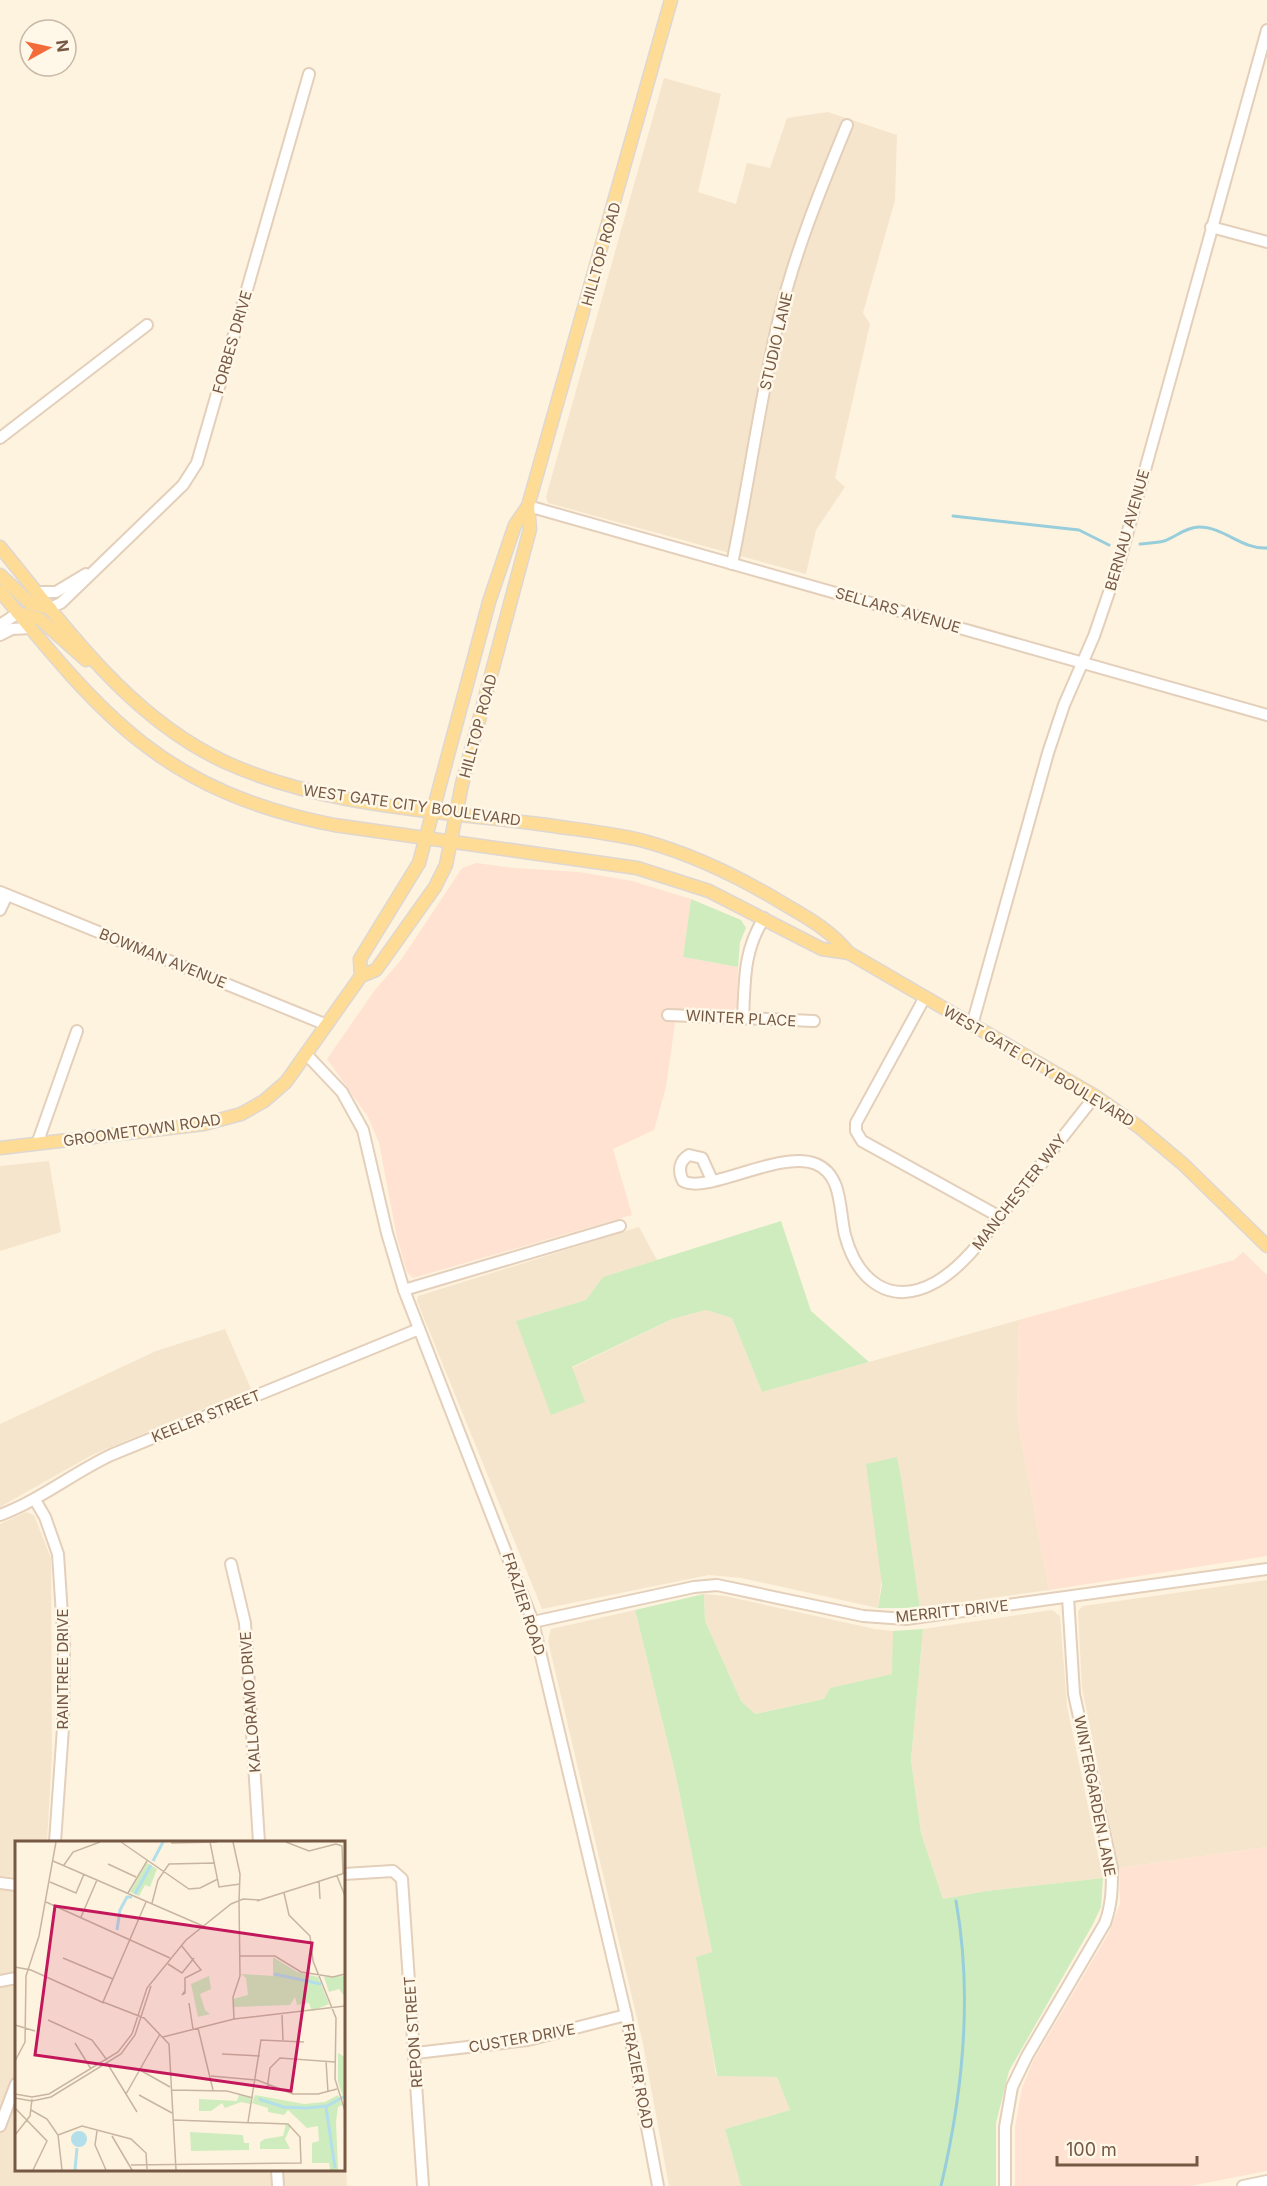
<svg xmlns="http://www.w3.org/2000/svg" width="1267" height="2186" font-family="Inter,sans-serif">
	<rect width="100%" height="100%" fill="#fef3df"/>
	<g fill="#f6e5cd">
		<path d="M664 78 721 94 698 192 736 204 747 163 770 168 787 118 828 112 897 135 895 200 863 313 870 324 835 478 845 487 816 530 806 574 548 503 546 497Z"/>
		<path d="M49 1161 61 1232 0 1251V1166Z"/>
		<path d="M639 1227 657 1260 603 1277 586 1300 516 1321 572 1368 672 1319 706 1310 732 1318 762 1392 1019 1320 1017 1415 1049 1590 920 1608 897 1458 878 1608 741 1578 709 1575 542 1609 417 1301 418 1296Z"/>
		<path d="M225 1329 251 1389 92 1455 0 1507V1424L156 1351Z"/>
		<path d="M26 1512 34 1515 51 1558 52 1753 47 1842H16V1877L0 1876V1524Z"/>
		<path d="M1267 1580V1847L1119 1868 1082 1688 1078 1611 1083 1606Z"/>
		<path d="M704 1594 725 1596 875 1629 893 1631V1674L830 1688 824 1699 754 1714 741 1701 705 1621Z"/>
		<path d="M635 1610 675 1772 712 1952 697 1957 716 2075 777 2077 790 2110 725 2129 741 2186H669L643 2044 548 1641 551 1629Z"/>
		<path d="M1052 1610 1060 1616 1067 1706 1103 1878 986 1891 943 1899 921 1833 911 1760 923 1629Z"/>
		<path d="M0 1890 16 1891V2170H344V2128L347 2186H0Z"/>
	</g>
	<g fill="#ffe2d2">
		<path d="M476 863 513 868 579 872 632 881 691 899 683 957 738 967 737 1007 733 1011 677 1009 666 1087 654 1130 613 1149 632 1215 413 1278 407 1272 397 1238 379 1143 368 1117 327 1059 374 991 401 960 462 868Z"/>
		<path d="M1243 1252 1267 1275V1556L1049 1590 1017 1415 1019 1320 1234 1260Z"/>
		<path d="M1267 1847V2171L1190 2186H1015V2127L1022 2088 1033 2061 1108 1934 1120 1904 1119 1868Z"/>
	</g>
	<g fill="#ceecbd">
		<path d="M691 899 741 920 746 928 740 942 738 967 683 957Z"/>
		<path d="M781 1221 811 1311 869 1362 762 1392 732 1318 706 1310 672 1319 572 1367 585 1402 551 1415 516 1321 586 1300 603 1277Z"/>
		<path d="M897 1457 901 1478 920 1608H878L882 1585 866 1464Z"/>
		<path d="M704 1594 705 1621 741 1701 755 1714 824 1699 830 1688 892 1674 893 1631 923 1629 911 1760 921 1833 943 1899 986 1891 1103 1878 1101 1907 1093 1924 1009 2071 996 2123V2186H741L725 2129 790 2110 777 2077 717 2076 696 1957 712 1952 675 1772 635 1610Z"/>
	</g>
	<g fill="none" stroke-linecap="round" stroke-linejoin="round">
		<g stroke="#98cedb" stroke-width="3">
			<path d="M953 516 1079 530 1109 545"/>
			<path d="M1140 544C1148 543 1156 543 1164 541 1176 537 1186 527 1199 527 1224 527 1243 550 1267 548"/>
			<path d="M941 2186C963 2093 973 1996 956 1901"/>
		</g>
		<g stroke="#e3cfba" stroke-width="14">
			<g id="minor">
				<path d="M1211 227 1267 242"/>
				<path d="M0 438 147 325"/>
				<path d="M528 506 1267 715"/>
				<path d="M732 564C749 482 760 399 779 318 795 252 821 188 847 125"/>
				<path d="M37 592H56L86 574"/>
				<path d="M50 608 61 603 183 485 197 463 309 74"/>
				<path d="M0 625 18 613"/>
				<path d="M0 635 12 629 30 628"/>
				<path d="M0 892 327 1025"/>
				<path d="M0 910 7 895"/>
				<path d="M925 997 856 1123V1131L862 1141 1000 1217"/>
				<path d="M668 1015 814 1021"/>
				<path d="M743 1019C745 980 743 952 764 918"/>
				<path d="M972 1025 1048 753 1064 705 1094 636 1120 560 1267 30"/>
				<path d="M306 1054 342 1092 363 1130 387 1233 404 1290 533 1622 626 2015 658 2186"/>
				<path d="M37 1144 77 1031"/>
				<path d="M712 1180 702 1158 689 1155C679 1161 678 1171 683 1181 707 1195 780 1149 816 1164 843 1175 839 1211 845 1235 857 1280 890 1308 936 1282 966 1265 989 1230 1010 1204 1038 1168 1067 1132 1095 1096"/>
				<path d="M404 1290 620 1226"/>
				<path d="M35 1500 45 1517 58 1554 64 1646 63 1728 55 1842"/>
				<path d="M0 1515C40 1500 73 1473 111 1455L419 1329"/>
				<path d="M231 1564 245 1623 259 1842"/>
				<path d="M533 1622 694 1587 717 1585 863 1616 906 1619 1267 1569"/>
				<path d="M344 1874 393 1871 402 1879 423 2186"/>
				<path d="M0 1883 16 1885"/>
				<path d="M0 1981 16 1978"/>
				<path d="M416 2053 528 2040 626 2015"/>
				<path d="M0 2126 16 2084"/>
				<path d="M277 2170 278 2186"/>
				<path d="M1005 2186V2127L1012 2087 1027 2056 1105 1923C1112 1904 1112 1888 1112 1868L1074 1694 1068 1597"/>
				<path d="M1243 2186 1267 2181"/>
			</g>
		</g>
		<g stroke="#ded7d2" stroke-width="15">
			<g id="major">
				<path d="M0 547C66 627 128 717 225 762 323 807 442 811 547 825 580 830 613 833 644 841 691 854 733 874 774 898 805 917 826 926 849 953L1095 1096 1139 1127 1183 1164 1267 1246"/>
				<path d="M0 575 31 604 50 608"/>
				<path d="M0 591C104 718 164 791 334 825L637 868 709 891 822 949 849 953"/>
				<path d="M18 613 40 619 86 660"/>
				<path d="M361 976 360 959 419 863 489 602 515 525 528 506 671 0"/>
				<path d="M0 1148 204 1124 241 1114 264 1101 286 1082 361 976 376 970 435 887 446 865 462 784 530 529 528 506"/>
			</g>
		</g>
		<use href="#minor" stroke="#fff" stroke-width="10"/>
		<use href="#major" stroke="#ffdc95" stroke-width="12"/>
	</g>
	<g text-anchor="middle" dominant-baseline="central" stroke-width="5" stroke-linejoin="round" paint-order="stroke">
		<g font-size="15" fill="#765945" stroke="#fff7e7">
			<text transform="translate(601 254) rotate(-74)">HILLTOP ROAD</text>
			<text transform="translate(776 341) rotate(-77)">STUDIO LANE</text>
			<text transform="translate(232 342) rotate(-74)">FORBES DRIVE</text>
			<text transform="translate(1127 530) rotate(-74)">BERNAU AVENUE</text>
			<text transform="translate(898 610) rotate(16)">SELLARS AVENUE</text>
			<text transform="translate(478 726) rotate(-75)">HILLTOP ROAD</text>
			<text transform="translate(412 805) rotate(8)">WEST GATE CITY BOULEVARD</text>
			<text transform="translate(163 958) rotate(22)">BOWMAN AVENUE</text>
			<text transform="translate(741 1018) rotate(3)">WINTER PLACE</text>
			<text transform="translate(1039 1066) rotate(31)">WEST GATE CITY BOULEVARD</text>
			<text transform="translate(142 1130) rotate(-8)">GROOMETOWN ROAD</text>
			<text transform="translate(1019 1192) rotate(-52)">MANCHESTER WAY</text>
			<text transform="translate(206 1416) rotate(-22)">KEELER STREET</text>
			<text transform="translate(524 1604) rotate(72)">FRAZIER ROAD</text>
			<text transform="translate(952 1611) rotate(-6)">MERRITT DRIVE</text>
			<text transform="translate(62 1669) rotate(-90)">RAINTREE DRIVE</text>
			<text transform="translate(250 1702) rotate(-94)">KALLORAMO DRIVE</text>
			<text transform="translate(1095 1796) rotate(79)">WINTERGARDEN LANE</text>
			<text transform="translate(413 2032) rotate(-94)">REPON STREET</text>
			<text transform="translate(522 2038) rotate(-10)">CUSTER DRIVE</text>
			<text transform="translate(638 2076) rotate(79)">FRAZIER ROAD</text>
		</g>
	</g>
	<g transform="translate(15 1841)">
		<rect width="330" height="330" fill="#fef3df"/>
		<path d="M132 22 142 28 135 46 130 44 124 55 115 51ZM258 116 282 131 303 136 314 163 297 170 294 162 282 164 280 156 275 164 219 166 218 158 233 154 231 137 226 133 258 135ZM194 135 196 148 185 153 190 169 195 173 183 176 176 143ZM330 135V156L324 148 314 151 309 136ZM323 212 330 216V261L323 241ZM224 254 236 257 235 263 226 261 210 267 207 262 196 270H184V258L222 260ZM240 254 289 263 310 261 323 254 327 264 323 266 321 281 323 329H315L314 322H297V302L304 300 303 285 292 287 273 269 269 274 253 271V267L237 262ZM271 283 276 285 270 298 275 308H245V301L250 298 268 295ZM175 291 228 294 229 302H234V309L176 310Z" fill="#ceecbd"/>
		<path d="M56 298a8 8 0 1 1 16 0a8 8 0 1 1-16 0Z" fill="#b2dfe9"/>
		<path fill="none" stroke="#b2dfe9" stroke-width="3" d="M138 20 148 1M120 53 136 24M102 89 105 69 112 56H117M259 133 306 143M244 258 268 266 292 267 312 265 330 255M311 266 320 327M60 329 62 307"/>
		<path fill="none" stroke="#c8b5a1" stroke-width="1.5" d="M106 1 174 48 185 47 203 38M195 1 204 46 225 43M218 1 225 33 224 60M271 1 294 10 321 3M156 2 202 1M321 3 327 5 328 32M38 20 188 85M93 23 121 36M49 24 58 11 85 1M322 35 330 55M304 40 305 58M35 41 61 52 69 33M113 52 132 20M269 52 274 74 295 95 298 120 321 177 320 238 330 270M242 60 330 32M31 61 155 117M137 62 143 39 154 23 200 22M66 76 82 39M166 104 186 129 170 137V152L167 154 170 150M225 115H260L286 131 318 136 330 133M48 117 98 138M153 123 167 132 179 117M0 126 16 129 89 162M88 161 131 61M88 161 129 177 154 203 161 329M174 162 178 188M267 174 268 199M219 178 218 156 225 135 224 60M33 179 77 199 92 219M0 184 20 190M183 187 198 249M148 196 219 178 330 165M60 202 76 228M207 213 245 215M0 220 10 201 11 135 24 95 41 1M311 220 313 251M92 222 122 271M125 229 155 246M196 235 242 239 278 253H303L322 248M252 248 255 227 265 217 320 221M156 249 212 250 238 257M0 253 17 256 34 253 103 211 117 193 132 147 171 99 216 63 228 58 244 59M111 253 145 193M124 254 157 272M0 257 17 260 36 256 106 213 120 194 136 145M0 267 32 300 18 329M16 269 32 278 43 294 47 329M330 278V320M233 281 246 199 289 201M82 290 80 304 91 329M0 294 15 275 17 258M43 294 67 285 116 298 131 312 132 328M97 295 117 329M116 324 286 322 285 296 273 283 159 279"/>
		<path fill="#c2185b" fill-opacity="0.15" stroke="#c2185b" stroke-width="3" d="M40 65 297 102 276 250 20 214Z"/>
		<rect width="330" height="330" fill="none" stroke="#765945" stroke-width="3"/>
	</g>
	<g transform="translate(48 48) rotate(82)"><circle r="28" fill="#fff7e7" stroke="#c8b8a6" stroke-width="1.5"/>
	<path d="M0-4.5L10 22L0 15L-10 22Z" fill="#f36b39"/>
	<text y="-9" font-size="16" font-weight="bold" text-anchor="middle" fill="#765945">N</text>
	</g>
	<path d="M1057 2156v9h140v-9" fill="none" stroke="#765945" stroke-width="3"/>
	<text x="1066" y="2156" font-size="18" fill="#765945" stroke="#fff7e7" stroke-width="4.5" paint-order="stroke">100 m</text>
</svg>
